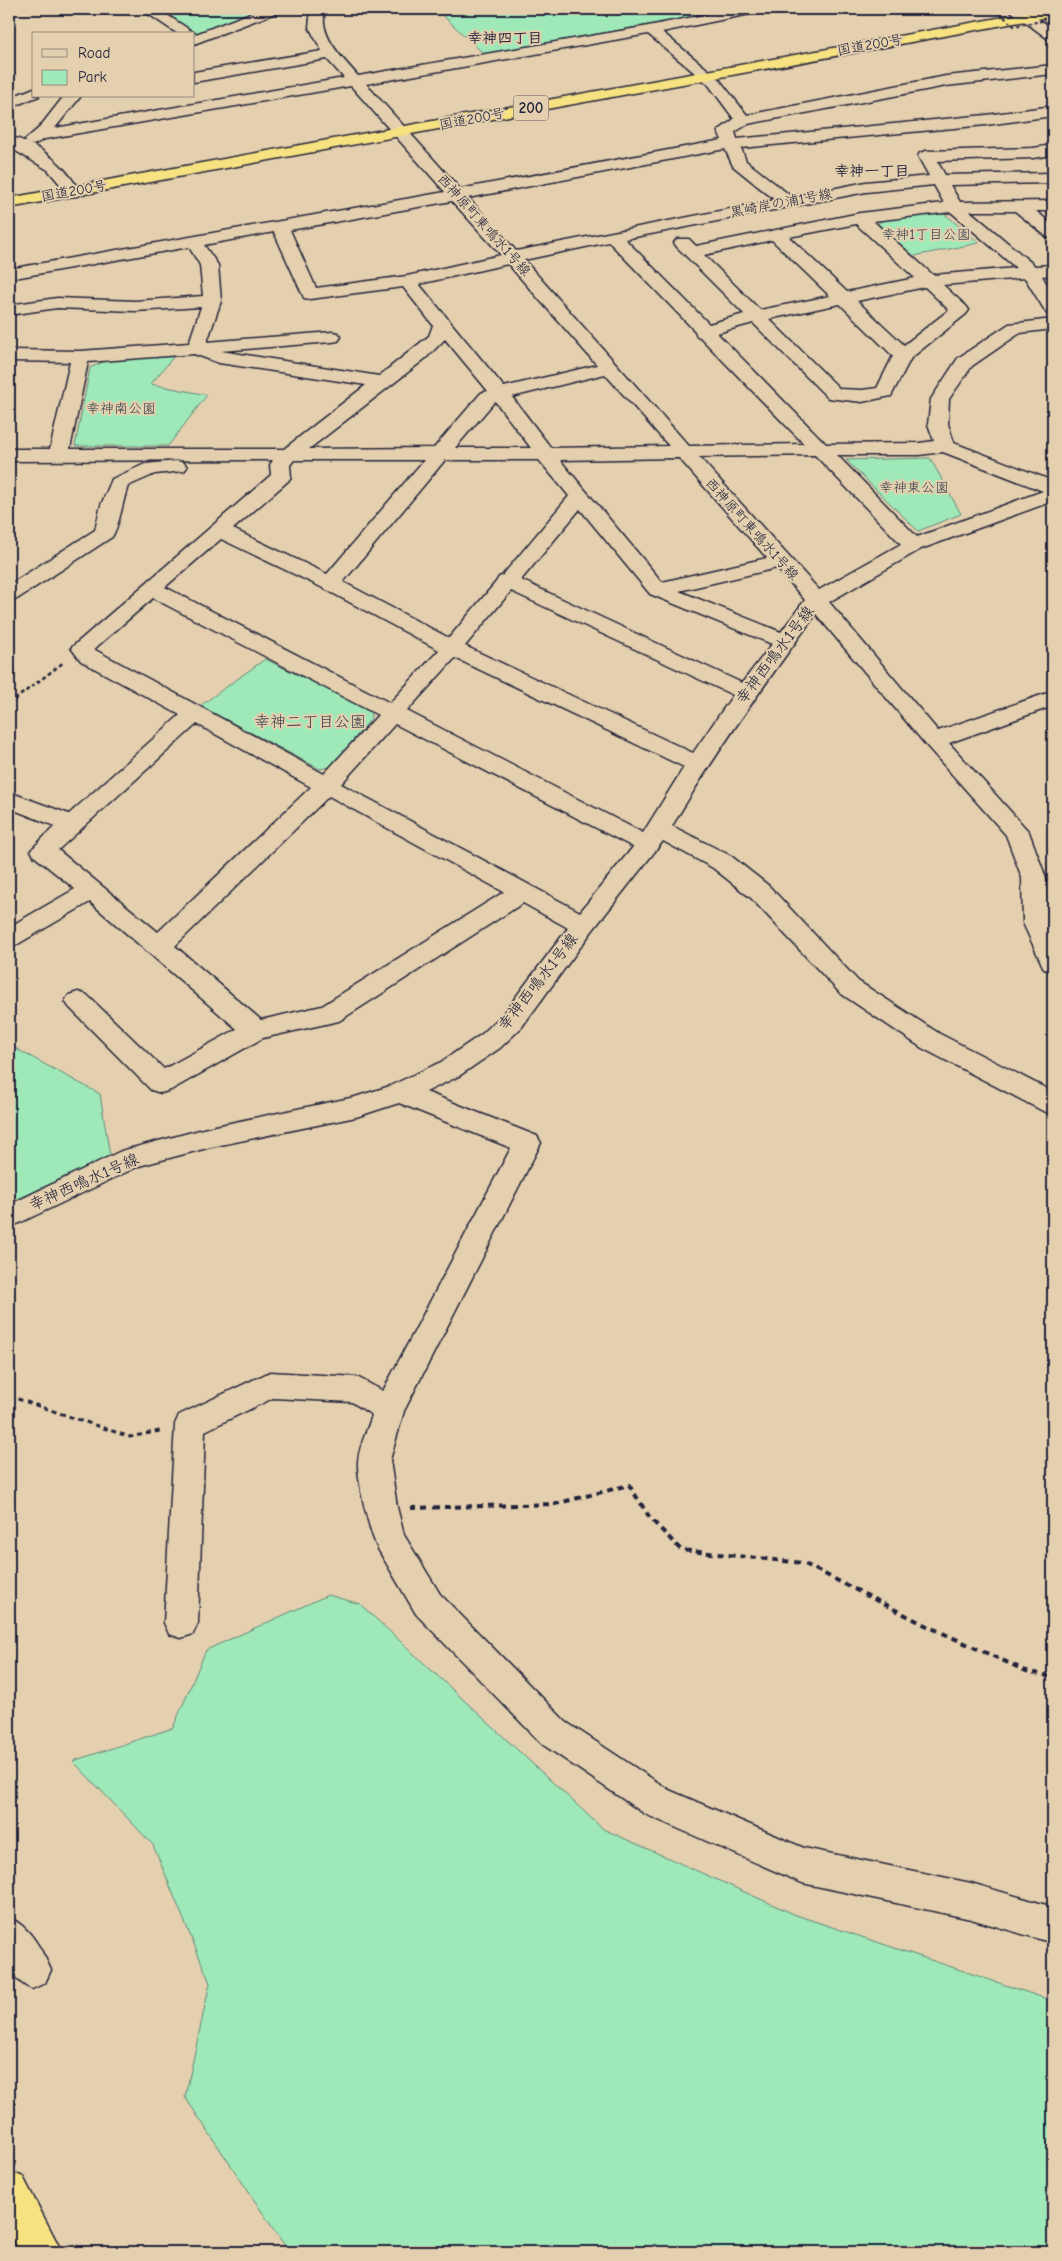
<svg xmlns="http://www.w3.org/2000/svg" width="1062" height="2261" font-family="'Comic Neue','Klee One',sans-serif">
	<rect width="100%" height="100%" fill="#e4d0ae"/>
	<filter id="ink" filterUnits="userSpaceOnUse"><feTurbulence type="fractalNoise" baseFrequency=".02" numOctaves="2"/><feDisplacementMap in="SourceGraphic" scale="10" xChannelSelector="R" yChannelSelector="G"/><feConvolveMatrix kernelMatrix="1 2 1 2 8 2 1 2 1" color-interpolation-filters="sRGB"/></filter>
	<g filter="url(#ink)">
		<g fill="#9fe9b8" stroke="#60867a">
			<path d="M153 9H267L206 32 196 33Z"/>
			<path d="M436 9H739L484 54Z"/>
			<path d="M937 213 946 215 979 243 914 256 878 224 882 219Z"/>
			<path d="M174 356 151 384 207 395 168 446H75L90 368 107 360Z"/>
			<path d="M930 458 961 514 918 531 846 460Z"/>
			<path d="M265 659 370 710 371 719 330 767 320 769 200 706Z"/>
			<path d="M9 1045 100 1094 110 1156 9 1203Z"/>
			<path d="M328 1595 360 1604 603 1829 796 1915 1053 2001V2252H289L185 2097 210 1983 153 1845 73 1761 173 1728 206 1650Z"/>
		</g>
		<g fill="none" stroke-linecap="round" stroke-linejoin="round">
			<g stroke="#22223b" stroke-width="3">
				<g id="minor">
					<path d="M141 9H158L196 34 261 9H280L278 12 194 44V34H178Z"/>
					<path d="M311 9H325C318 36 342 57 358 76L643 27 734 9H762L760 12 755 13 662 32 718 78 747 115 946 76 1053 65V74L946 86 748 124 735 132 737 139 986 115 1053 106V116L986 125 741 148 746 161 792 197 866 182 929 176 918 156 920 153 926 151 1033 148 1053 145V155L1033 158 937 161 945 175 1053 173V183L950 185 960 202 1053 201V211H1036L1053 225V238L1047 237 1015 211H970L1035 266 1053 265V275L1042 276 1053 295V315L1047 314 1025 278 943 285 966 306 969 310 966 314 911 358 891 396 862 402 828 398 753 323 717 333 826 444 919 443 934 441 928 424 931 399 958 358 1009 324 1053 319V329L1020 333 972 366 949 399 948 424 954 443 1053 481V501L921 549 829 602 938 731 1053 691V706L949 743 1029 832 1046 878 1049 923 1053 934V972L1044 969 1023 923 1022 878 1006 835 926 745 816 614C765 683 716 752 672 826L731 856 769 886 858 981 940 1034 1053 1092V1114L1043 1111 922 1048 840 993 751 898 713 868 663 841 592 931 521 1028 500 1048 459 1076 426 1092 537 1136 541 1143 404 1411 390 1460 397 1507 404 1535 440 1594 566 1722 669 1790 804 1848 971 1883 1053 1907V1943L971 1919 802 1883 645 1814 542 1744 416 1614 378 1549C369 1531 357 1481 358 1461 359 1446 368 1429 372 1415L352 1402 273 1398 205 1431 198 1623 193 1634 181 1638 169 1634 164 1623 175 1424 179 1415 270 1372 357 1377 383 1391 511 1148 399 1103 356 1117 211 1147 139 1166 9 1228V1205L121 1151 211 1127 355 1097 390 1086 441 1062 482 1034 503 1014 568 928 523 903 339 1021 263 1038 171 1090 161 1093 151 1090 69 1007 65 1001 69 995 78 992 87 995 164 1069 237 1029 90 902 18 944 9 947V927L75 889 34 856 31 850 55 826 9 808V792L69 814 180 715 81 661 71 648 271 475 270 465 273 460 9 461V449H50L70 362 9 361V350L80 351 189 343 201 307 135 311 57 308 9 315V305L57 298 135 301 203 296 200 265 189 247 9 279V269L445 192 351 86 45 139 33 145 27 143 25 140 39 128 64 96H81L55 128 344 78 327 59 194 82V72L322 51 309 27ZM648 34 708 84 734 119 718 131 722 140 460 189 366 84ZM725 149 733 166 775 200 516 251 468 198ZM934 185 944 203 860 213 696 246 689 239H677L674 243 677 247 744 314 709 324 625 239 866 192ZM452 201 501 255 407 276 316 288 290 230ZM951 212 1016 268 933 275 873 221ZM856 224 915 278 847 292 789 237ZM274 232 304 298 310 299 403 287 433 325 429 336 379 376 221 351 332 342 338 341 341 337 338 333 332 332 207 342 221 301 218 265 204 245ZM772 240 830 296 760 310 704 255ZM609 242 695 331 697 336 700 337 804 444 689 446 524 260ZM508 264 597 365 504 387 419 284ZM925 287 949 310 904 345 857 301ZM840 304 893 356 877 388 862 390 840 389 769 319ZM445 339 488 391 481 393 434 448 309 449 426 358ZM194 354 219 363 366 385 284 449H70L88 362ZM605 374 669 446 551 448 512 397ZM495 401 531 448H455ZM943 452 1043 491 917 537 837 455H919ZM815 455 901 544 819 590 699 457ZM679 458 767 558 662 582 560 460ZM294 460H424L327 574 233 529 288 481 291 477 290 465ZM445 460H539L569 496 502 576 499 577 496 582 449 638 343 582ZM580 509 650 594 772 644 742 683 521 580ZM221 539 323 588 439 650 390 703 165 587ZM777 568 805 600 781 632 679 591ZM511 591 733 695 693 753 465 646ZM153 598 378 715 324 774 97 651 94 649ZM455 658 684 767 643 833 407 711ZM197 724 311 787 158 932 58 850ZM395 724 633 847 580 912 341 784ZM329 796 504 892 322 1006 261 1020 175 946Z"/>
					<path d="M1008 9H1024L1053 29V40L1048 39Z"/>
					<path d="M34 88V96H39L9 108V98Z"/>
					<path d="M9 136C39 144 66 165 80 192L78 196H66L59 183 48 170 9 147Z"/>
					<path d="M177 461 184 463 187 467 184 471 155 474 128 486C123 500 119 527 112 537L17 599 9 600V585L95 530 101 505 112 479 145 464Z"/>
					<path d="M9 1918C29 1925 42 1950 51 1970L45 1983 32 1989C0 1975 9 1947 9 1918Z"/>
				</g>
			</g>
			<g stroke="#22223b" stroke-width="3">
				<g id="highway">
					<path d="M1047 9H1053V16L9 208V198Z"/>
					<path d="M9 2171 23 2177 62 2252H20L9 2231Z"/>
				</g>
			</g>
			<path stroke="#22223b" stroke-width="2" stroke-dasharray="3 2.5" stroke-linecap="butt" d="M596 9 608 17"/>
			<path stroke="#22223b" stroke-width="2.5" stroke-dasharray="4 3" stroke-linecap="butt" d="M9 704 64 662"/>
			<path stroke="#22223b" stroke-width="3" stroke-dasharray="5 4" stroke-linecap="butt" d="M9 1396 130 1437 160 1431"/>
			<path stroke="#22223b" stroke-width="4" stroke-dasharray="6 5" stroke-linecap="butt" d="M411 1508 555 1504 629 1485 650 1518 681 1550 803 1563 925 1625 1026 1671 1053 1677"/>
			<use href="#minor" fill="#e4d0ae" fill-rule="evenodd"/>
			<use href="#highway" fill="#f7e281" fill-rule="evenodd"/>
			<g stroke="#22223b" stroke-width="2" stroke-dasharray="3 2.5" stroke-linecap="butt">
				<path d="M1040 9 1053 17"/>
				<path d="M996 10 1014 26 1053 19"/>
			</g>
		</g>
	</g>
	<g text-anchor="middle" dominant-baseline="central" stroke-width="4" stroke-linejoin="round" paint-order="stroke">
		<g font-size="14" fill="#22223b" stroke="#e4d0ae">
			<text transform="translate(870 45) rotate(-10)">国道200号</text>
			<text transform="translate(472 119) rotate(-11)">国道200号</text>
			<text transform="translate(74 191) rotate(-10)">国道200号</text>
			<text transform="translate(781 203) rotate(-11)">黒崎岸の浦1号線</text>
			<text transform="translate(484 225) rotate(48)">西神原町東鳴水1号線</text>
			<text transform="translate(752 529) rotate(48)">西神原町東鳴水1号線</text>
		</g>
		<g font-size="14" fill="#35404e" stroke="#e4d0ae">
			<text x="926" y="234">幸神1丁目公園</text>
			<text x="121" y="408">幸神南公園</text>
			<text x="914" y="487">幸神東公園</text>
		</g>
		<g font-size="15" font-weight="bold" fill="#22223b" stroke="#e4d0ae">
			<text x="505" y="38">幸神四丁目</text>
			<text x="872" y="171">幸神一丁目</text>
		</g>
		<rect fill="#e4d0ae" stroke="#5c565e" stroke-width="1" x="513.5" y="95.5" width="35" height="25" rx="4"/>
		<g font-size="15" font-weight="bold" fill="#22223b">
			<text x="531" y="108">200</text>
		</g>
		<g font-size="16" fill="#22223b" stroke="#e4d0ae">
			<text transform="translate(775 655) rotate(-53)">幸神西鳴水1号線</text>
			<text transform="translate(538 982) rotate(-52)">幸神西鳴水1号線</text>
			<text transform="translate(84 1182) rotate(-24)">幸神西鳴水1号線</text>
		</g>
		<g font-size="16" fill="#35404e" stroke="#e4d0ae">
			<text x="310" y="722">幸神二丁目公園</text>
		</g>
	</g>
	<rect width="1062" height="2261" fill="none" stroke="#e4d0ae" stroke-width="30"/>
	<rect x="15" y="15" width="1032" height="2231" fill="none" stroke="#22223b" stroke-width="2" filter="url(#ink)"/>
	<rect x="32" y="32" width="162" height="65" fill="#e4d0ae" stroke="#968a80"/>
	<rect x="42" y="49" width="25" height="8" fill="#e4d0ae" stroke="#968a80"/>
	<text x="78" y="58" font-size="15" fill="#22223b">Road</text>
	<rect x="42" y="70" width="25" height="15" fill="#9fe9b8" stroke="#968a80"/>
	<text x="78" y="82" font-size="15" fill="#22223b">Park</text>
</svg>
